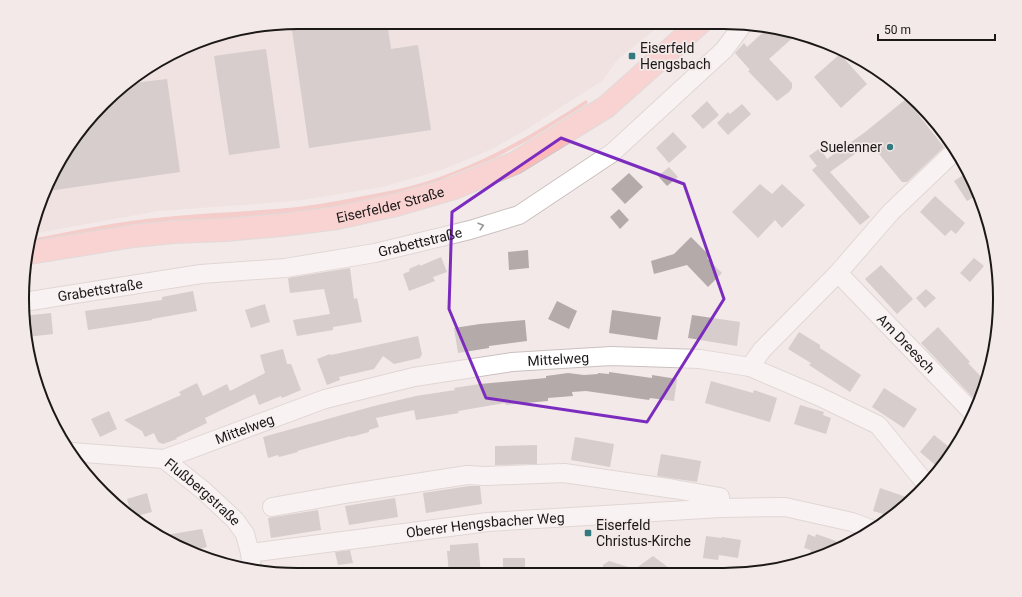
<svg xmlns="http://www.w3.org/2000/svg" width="1022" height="597" font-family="Roboto,sans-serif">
	<rect width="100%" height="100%" fill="#f3e9e8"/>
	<path fill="#ecd9d8" d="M299 22 663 23 617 60 603 80 527 129 492 149 441 170 382 187 302 200 255 204 158 211 31 234V227L69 145 130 79 210 37Z"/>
	<path fill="#f7a8a5" d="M586 100 588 102 587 104 527 141 495 158 428 185 391 196 339 207 30 243V239C75 231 119 221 165 217 202 213 239 212 276 209 305 207 334 202 363 196 385 192 406 188 428 181 484 163 537 132 586 100Z"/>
	<g fill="#b4aaaa">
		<path d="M298 22H387L391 49 418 45 431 130 309 148 291 23Z"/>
		<path d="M768 28 797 34 769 59 792 83V88L789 92 777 101 748 71 750 70 735 53 744 43 747 47Z"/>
		<path d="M266 49 280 148 229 155 214 56Z"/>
		<path d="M840 54 867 84 841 108 814 77Z"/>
		<path d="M167 79 180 172 48 191 69 145 125 84Z"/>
		<path d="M906 99 944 147 907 182H902L870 143 830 172 870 217 860 225 812 170 817 166 809 156 820 148 827 159 864 133Z"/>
		<path d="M707 101 719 115 703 129 691 116Z"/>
		<path d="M742 104 751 114 728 135 717 123 728 112 730 114Z"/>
		<path d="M673 132 687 147 669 163 656 148Z"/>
		<path d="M669 167 678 177 667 186 658 176Z"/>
		<path d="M968 172 979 194 967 201 954 181Z"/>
		<path d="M629 173 643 187 625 204 611 189Z"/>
		<path d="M760 184 772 194 782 184 805 205 782 228 775 220 758 238 732 212Z"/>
		<path d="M935 196 965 223 956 234 951 230 945 236 920 212Z"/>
		<path d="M619 209 629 220 620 229 610 217Z"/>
		<path d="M691 237 710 256 707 258 722 273 708 287 687 265 654 274 651 261 674 254Z"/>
		<path d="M528 250 529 268 509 270 508 252Z"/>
		<path d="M441 257 447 272 433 277 435 281 409 291 403 274 410 271 409 269 420 264V266Z"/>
		<path d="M974 258 984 266 970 282 960 273Z"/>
		<path d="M881 265 913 299 897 314 865 279Z"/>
		<path d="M350 268 354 299 357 298 362 322 333 327V330L297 336 293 320 330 314 324 289 290 293 288 278Z"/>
		<path d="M926 289 936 298 925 308 916 298Z"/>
		<path d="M193 291 197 311 152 319V320L88 330 85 311 162 300V297Z"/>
		<path d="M557 301 577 311 569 329 548 319Z"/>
		<path d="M265 304 270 322 251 328 245 310Z"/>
		<path d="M612 310 661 317 657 340 609 333Z"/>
		<path d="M51 313 53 334 27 337 23 316Z"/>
		<path d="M692 315 740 322 737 346 688 338Z"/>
		<path d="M525 320 527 341 489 346V348L458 353 454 328 480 324Z"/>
		<path d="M938 327 970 362 968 363 986 382 979 404 921 343Z"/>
		<path d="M799 332 820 345V348L861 375 850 392 809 365 811 363 788 349Z"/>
		<path d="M418 336 422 354 420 358 394 364 383 356 374 369 339 377 340 380 327 385 317 359 330 354 331 355Z"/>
		<path d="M283 349 287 364H291L301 390 282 398 281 396 259 405 255 394 205 418 207 423 176 438 177 439 163 444 158 442 154 433 145 437 142 431 124 420 181 395 179 392 197 383 203 396 227 384 230 391 265 373 260 355Z"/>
		<path d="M609 372 652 378V375L677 379 674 401 650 398 649 400 586 391 572 392 573 396 548 398V401L506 405 505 403 458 411 459 413 416 420 414 410 376 418 379 427 369 430V432L351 437V436L297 451 298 452 279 457 278 455 268 458 263 437 374 406 416 396 455 390 454 388 480 384 546 378V376L568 373 584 375 598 374V373L609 374Z"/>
		<path d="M711 381 753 393 754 390 777 398 770 422 705 403Z"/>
		<path d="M884 388 917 409 904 428 872 407Z"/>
		<path d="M800 405 824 412 823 415 831 418 826 434 794 424Z"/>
		<path d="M109 411 117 429 100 437 91 419Z"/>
		<path d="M934 435 954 451 940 469 920 452Z"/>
		<path d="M575 437 614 444 610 467 571 460Z"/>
		<path d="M537 445V464L495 465V446Z"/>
		<path d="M661 454 701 461 697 482 657 476Z"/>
		<path d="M469 486H480L482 504 426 513 423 493Z"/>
		<path d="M880 488 912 499 890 516 873 511Z"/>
		<path d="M147 493 152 512 133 517 132 516 127 499Z"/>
		<path d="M395 498 398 517 349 525 345 506Z"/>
		<path d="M318 510 321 530 271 538 268 518Z"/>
		<path d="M202 529 207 547 191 551 160 536Z"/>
		<path d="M808 534 815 537 816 534 836 541 833 551 821 556 810 553 811 550 804 548Z"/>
		<path d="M706 536 721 538 722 537 741 540 738 558 719 555 718 560 703 558Z"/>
		<path d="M478 543 481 574H449L447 551H450V545Z"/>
		<path d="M350 550 353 563 338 565 335 552Z"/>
		<path d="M653 556 677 574H603V565L609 561 635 569Z"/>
		<rect x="503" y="558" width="22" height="16"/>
	</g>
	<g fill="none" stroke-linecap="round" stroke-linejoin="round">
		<g stroke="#cac0bf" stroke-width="20">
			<g id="minor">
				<path id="s1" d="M838 273 974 414"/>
				<path id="s2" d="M24 302 201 274 285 268 375 253 470 230 519 215 612 153 724 50 744 23"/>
				<path d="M750 367 762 350 838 273 891 212 956 150"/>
				<path id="s3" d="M71 452 164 459 204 491 235 520 245 534 250 553 252 569"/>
				<path id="s4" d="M164 459 325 399 414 377 512 362 611 356 700 359 750 367 818 396 878 425 927 485"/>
				<path d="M272 507 345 494 467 475 485 476 564 473 674 489 720 497 721 508"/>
				<path id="s5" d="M250 553 488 522 721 508 785 507 852 522 873 530"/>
			</g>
		</g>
		<g stroke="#c9c8c8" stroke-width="24">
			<g id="major">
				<path id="s6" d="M29 253 134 236 173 232 224 230 282 225 337 218 396 205 454 188 515 163 606 107 700 23"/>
			</g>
		</g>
		<use href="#minor" stroke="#fff" stroke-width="18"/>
		<use href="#major" stroke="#feb9b9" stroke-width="22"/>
	</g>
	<defs><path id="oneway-chevron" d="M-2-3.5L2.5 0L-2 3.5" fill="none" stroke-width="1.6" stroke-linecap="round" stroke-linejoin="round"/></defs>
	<use stroke="#999797" href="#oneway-chevron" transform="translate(481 226) rotate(-17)"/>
	<path d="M0 0H1022V597H0ZM561 138 684 184 724 299 647 422 486 398 449 309 452 212Z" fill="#f3e9e8" fill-opacity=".55" fill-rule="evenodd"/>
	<path fill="none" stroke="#7b2cbf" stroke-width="3" stroke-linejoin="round" d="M561 138 684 184 724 299 647 422 486 398 449 309 452 212Z"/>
	<g fill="#317a7f" stroke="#f3e9e8" stroke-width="1.5">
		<rect x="628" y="52" width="8" height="8" rx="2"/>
		<circle cx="890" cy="147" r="4"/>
		<rect x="584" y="529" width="8" height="8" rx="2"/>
	</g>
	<g text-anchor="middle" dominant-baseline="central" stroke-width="3.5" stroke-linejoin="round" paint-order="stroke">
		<g font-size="14" fill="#1c1818" stroke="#f3e9e8" text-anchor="start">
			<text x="640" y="48">Eiserfeld<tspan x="640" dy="16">Hengsbach</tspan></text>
			<text x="882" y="147" text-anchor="end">Suelenner</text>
			<text x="596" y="525">Eiserfeld<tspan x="596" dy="16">Christus-Kirche</tspan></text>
		</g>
		<g font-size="14" fill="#1c1818" stroke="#f3e9e8">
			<text stroke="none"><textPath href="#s6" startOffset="365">Eiserfelder Straße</textPath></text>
			<text stroke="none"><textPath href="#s2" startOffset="401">Grabettstraße</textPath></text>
			<text stroke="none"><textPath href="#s2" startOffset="77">Grabettstraße</textPath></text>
			<text stroke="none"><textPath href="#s1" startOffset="98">Am Dreesch</textPath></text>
			<text stroke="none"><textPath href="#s4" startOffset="409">Mittelweg</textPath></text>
			<text stroke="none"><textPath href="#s4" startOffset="86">Mittelweg</textPath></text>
			<text stroke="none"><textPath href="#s3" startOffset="144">Flußbergstraße</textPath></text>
			<text stroke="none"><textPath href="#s5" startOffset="237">Oberer Hengsbacher Weg</textPath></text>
		</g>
	</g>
	<path d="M0 0H1022V597H0ZM298 29H724A269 269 0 0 1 993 298V299A269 269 0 0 1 724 568H298A269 269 0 0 1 29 299V298A269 269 0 0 1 298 29Z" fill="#f3e9e8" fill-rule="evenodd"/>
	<path fill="none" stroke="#1c1818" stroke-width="2" d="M298 29H724A269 269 0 0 1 993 298V299A269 269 0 0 1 724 568H298A269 269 0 0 1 29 299V298A269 269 0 0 1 298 29Z"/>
	<path d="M878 34v6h117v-6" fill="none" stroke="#1c1818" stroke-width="2"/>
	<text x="884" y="34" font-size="12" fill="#1c1818" stroke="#f3e9e8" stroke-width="3" paint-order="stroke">50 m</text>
</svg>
